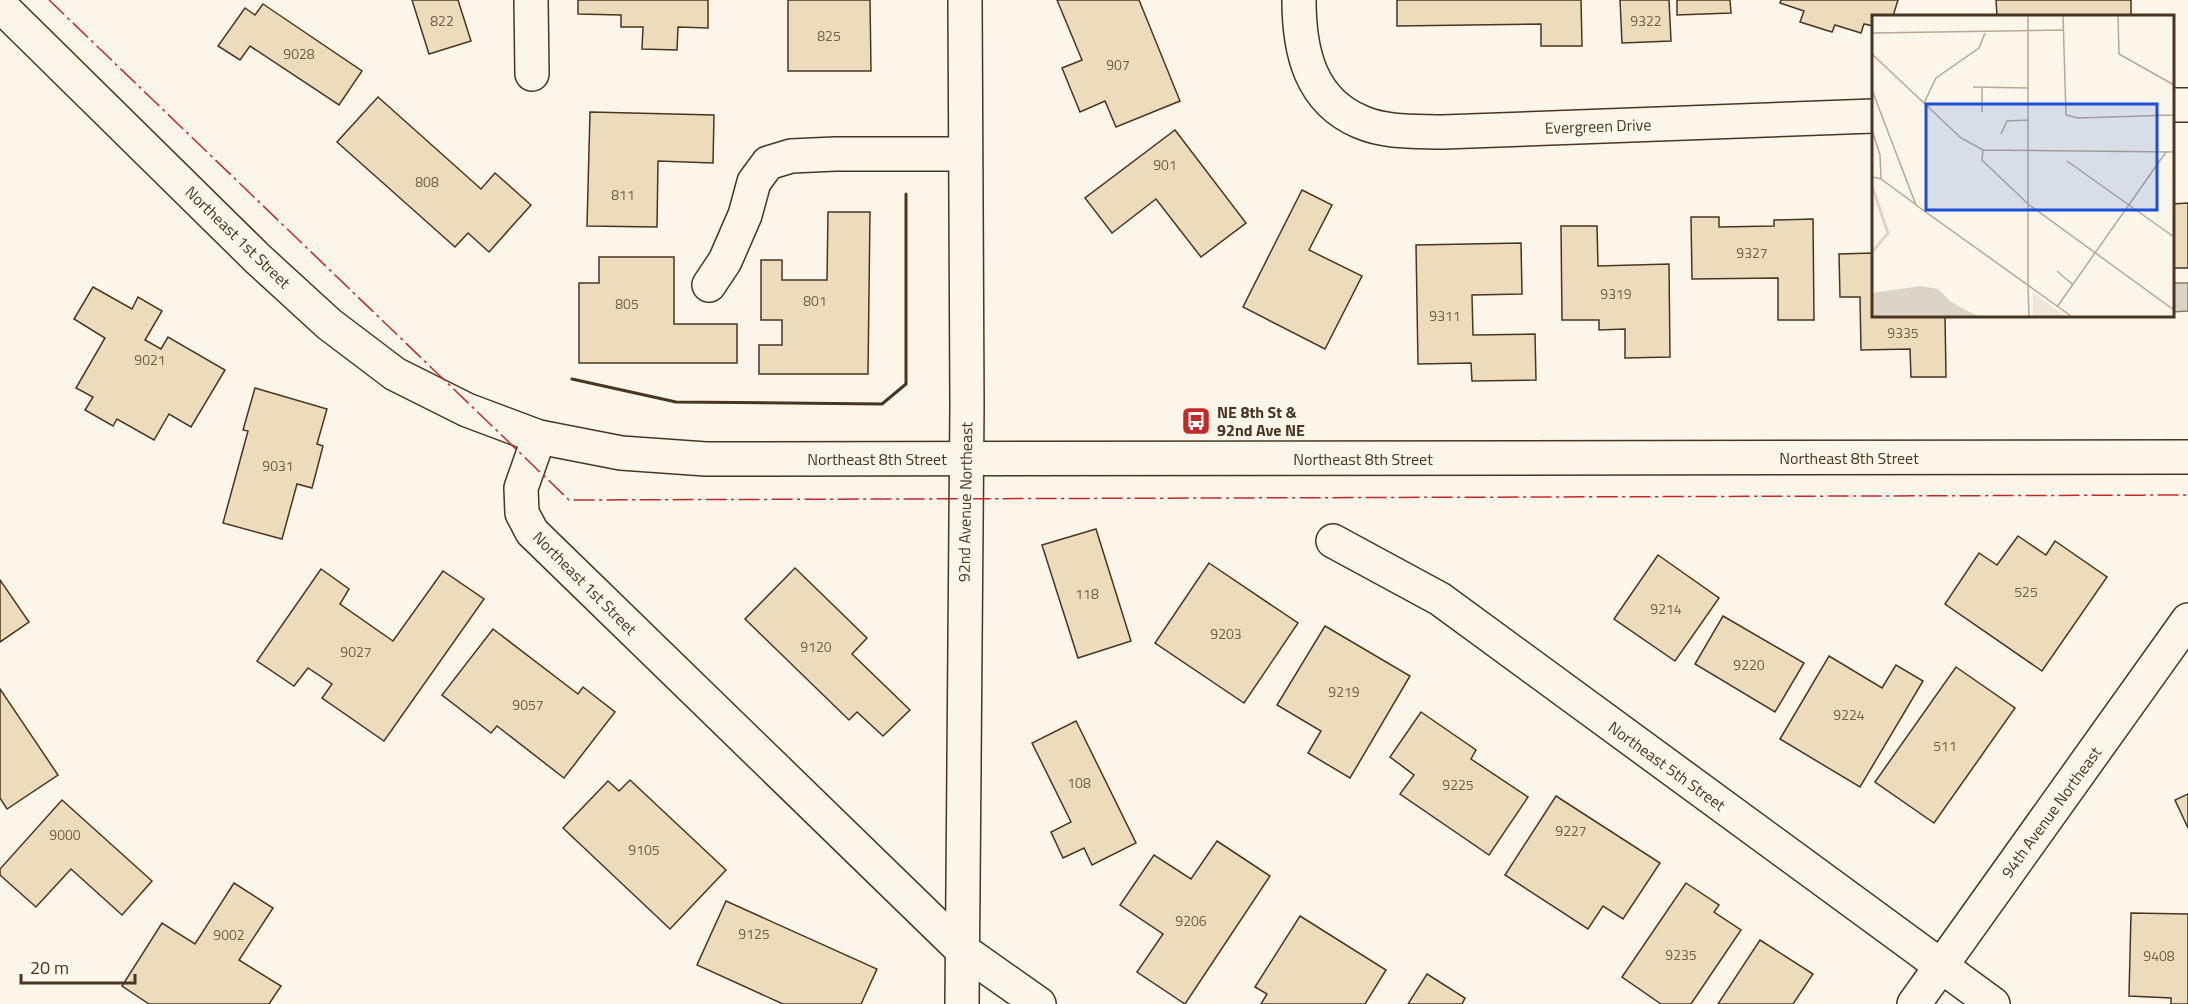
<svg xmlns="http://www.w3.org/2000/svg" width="2188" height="1004" font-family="'Titillium Web',sans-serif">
	<rect width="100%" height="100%" fill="#fbf6e9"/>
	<path fill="#dcd4c6" stroke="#887966" stroke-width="1.5" d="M2172 283H2188V311L2172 312Z"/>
	<g fill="#ecdcbc" stroke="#4a3520" stroke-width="1.5">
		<path d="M412 0H458L471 41 429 54Z"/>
		<path d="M578 0H708V28L678 27 677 50 642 49 643 27H621V15L578 14Z"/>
		<path d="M788 0H870L871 71H788Z"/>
		<path d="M1057 0H1139L1180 101 1116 127 1105 101 1080 112 1062 68 1082 60Z"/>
		<path d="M1397 0H1581L1582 46H1541V24L1397 26Z"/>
		<path d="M1620 0H1669L1671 41 1622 43Z"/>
		<path d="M1677 0H1730L1731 13 1677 15Z"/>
		<path d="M1781 0H1898L1893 16H1873V26L1864 24 1861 33 1835 25 1832 32 1800 22 1804 11 1780 3Z"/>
		<path d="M1996 0H2131V16H1997Z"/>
		<path d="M263 4 362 71 339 105 250 46 240 60 218 46 245 8 255 15Z"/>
		<path d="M378 97 481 189 495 173 531 205 489 252 468 233 455 247 337 142Z"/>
		<path d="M590 112 714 115 713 163 658 161 657 227 587 226Z"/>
		<path d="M1175 130 1246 223 1201 257 1156 199 1112 233 1085 198Z"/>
		<path d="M1302 190 1332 205 1309 250 1362 276 1325 349 1243 307Z"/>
		<path d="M2188 203V268H2172V204Z"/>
		<path d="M828 212H870L868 374H759V345H782V320H761V260H782V280H827Z"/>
		<path d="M1691 217H1719V227L1774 226V220L1813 219 1814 320H1778V278L1692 279Z"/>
		<path d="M1561 226H1597L1598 266 1669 264 1670 357 1625 358V329L1599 330V320H1562Z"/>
		<path d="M1521 243 1522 294 1472 295 1473 335 1535 334 1536 380 1472 381 1471 363 1418 364 1416 245Z"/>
		<path d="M1873 253V315H1945L1946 377H1911L1910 349 1861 350 1860 297H1840L1839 254Z"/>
		<path d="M599 257H674V324H737V363H579V283H599Z"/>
		<path d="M93 287 132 309 138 297 162 311 145 340 161 349 168 337 225 370 191 427 169 414 154 440 117 419 113 426 85 410 93 397 76 388 105 338 74 319Z"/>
		<path d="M255 388 327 409 317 444 323 446 312 488 297 484 282 539 223 523 248 431 243 430Z"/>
		<path d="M1096 529 1131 641 1078 658 1042 545Z"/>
		<path d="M2018 536 2046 555 2055 541 2107 577 2042 671 1945 604 1979 553 1997 565Z"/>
		<path d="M1658 555 1719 598 1675 661 1614 619Z"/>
		<path d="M1209 563 1298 623 1244 703 1155 643Z"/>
		<path d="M795 568 867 638 852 654 910 710 883 736 857 712 849 720 745 619Z"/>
		<path d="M321 569 349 589 340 604 393 641 443 571 484 599 384 741 322 698 332 684 308 668 294 686 257 661Z"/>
		<path d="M0 580 29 622 0 642Z"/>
		<path d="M1723 616 1804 663 1775 712 1695 664Z"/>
		<path d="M1325 626 1410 676 1350 778 1308 753 1321 731 1277 705Z"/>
		<path d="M493 629 578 694 583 687 615 712 564 778 497 726 491 733 442 695Z"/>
		<path d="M1829 656 1882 688 1896 665 1923 681 1860 787 1780 739Z"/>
		<path d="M1956 667 2015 708 1934 823 1875 782Z"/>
		<path d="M0 689 58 775 7 809 0 798Z"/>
		<path d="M1421 712 1476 750 1471 759 1528 797 1489 855 1400 794 1414 775 1390 757Z"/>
		<path d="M1076 721 1136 843 1092 865 1084 848 1063 858 1051 832 1071 822 1032 743Z"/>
		<path d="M630 780 726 870 670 929 563 828 608 781 619 791Z"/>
		<path d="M2188 794V828L2175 800Z"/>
		<path d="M1556 796 1660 863 1623 919 1603 906 1588 929 1505 875Z"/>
		<path d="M62 800 152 881 122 915 71 869 36 907 0 875V869Z"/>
		<path d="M1217 841 1270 876 1185 1004 1137 972 1163 934 1120 905 1154 855 1191 879Z"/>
		<path d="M234 883 273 908 239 960 281 986 269 1004H149L122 986 162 923 195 944Z"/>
		<path d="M1686 883 1719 905 1714 912 1741 930 1691 1004H1661L1622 977Z"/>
		<path d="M726 901 877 969 861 1004H783L697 965Z"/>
		<path d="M2131 913 2188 914V1004H2171V998L2129 996Z"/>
		<path d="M1300 916 1386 970 1365 1004H1261L1267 994 1255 987Z"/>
		<path d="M1760 940 1813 974 1793 1004H1718Z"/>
		<path d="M1427 974 1465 998 1462 1004H1408Z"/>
	</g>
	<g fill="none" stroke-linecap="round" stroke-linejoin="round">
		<g stroke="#4a3520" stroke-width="36">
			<g id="minor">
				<path d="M531 0 532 74"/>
				<path d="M1299 0C1299 51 1310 101 1361 122 1386 133 1417 131 1443 132L1873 116"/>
				<path d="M2172 105H2188"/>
				<path d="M709 285 725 261 745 215 754 182 768 163 791 156 835 154H965"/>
				<path d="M539 437 521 488 522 513 532 532 961 949 1039 1004"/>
				<path d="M1333 541 1440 599 1993 1004"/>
				<path d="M1914 1004 2188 620"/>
			</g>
		</g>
		<g stroke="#4a3520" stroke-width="36">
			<g id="major">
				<path d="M0 5 258 259 329 324 395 374 467 410 539 437 621 453 706 459 2188 457"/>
				<path d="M962 1004 967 405 965 0"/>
			</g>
		</g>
		<use href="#minor" stroke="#fbf6e9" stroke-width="33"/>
		<use href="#major" stroke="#fbf6e9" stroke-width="33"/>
		<path stroke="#4a3520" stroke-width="3" d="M572 379 676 402 882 404 906 384V194"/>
		<path stroke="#c62828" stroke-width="1.5" stroke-dasharray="21 4.5 3 4.5" stroke-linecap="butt" d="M49 0 569 500 2188 495"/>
	</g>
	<defs>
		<g id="bus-square" transform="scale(1.5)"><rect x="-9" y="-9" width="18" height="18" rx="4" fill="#c62828" stroke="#fbf6e9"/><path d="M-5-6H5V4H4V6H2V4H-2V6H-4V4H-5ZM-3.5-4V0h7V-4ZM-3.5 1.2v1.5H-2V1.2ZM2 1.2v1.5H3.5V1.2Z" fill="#fff"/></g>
	</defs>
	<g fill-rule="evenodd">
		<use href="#bus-square" x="1196" y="421"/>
	</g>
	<g text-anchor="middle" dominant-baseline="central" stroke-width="4.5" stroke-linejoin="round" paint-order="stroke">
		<g font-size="14" fill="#725f47">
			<text x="442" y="20">822</text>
			<text x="1646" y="20">9322</text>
			<text x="829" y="35">825</text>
			<text x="299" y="53">9028</text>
			<text x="1118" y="64">907</text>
			<text x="1165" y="164">901</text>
			<text x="427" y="181">808</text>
			<text x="623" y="194">811</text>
			<text x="1752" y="252">9327</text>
			<text x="1616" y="293">9319</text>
			<text x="815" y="300">801</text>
			<text x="627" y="303">805</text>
			<text x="1445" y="315">9311</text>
			<text x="1903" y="332">9335</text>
			<text x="150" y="359">9021</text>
			<text x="278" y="465">9031</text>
			<text x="2026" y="591">525</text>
			<text x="1087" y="593">118</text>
			<text x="1666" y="608">9214</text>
			<text x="1226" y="633">9203</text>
			<text x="816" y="646">9120</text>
			<text x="356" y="651">9027</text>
			<text x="1749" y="664">9220</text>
			<text x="1344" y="691">9219</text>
			<text x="528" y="704">9057</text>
			<text x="1849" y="714">9224</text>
			<text x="1945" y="745">511</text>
			<text x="1079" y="782">108</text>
			<text x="1458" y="784">9225</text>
			<text x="1571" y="830">9227</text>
			<text x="65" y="834">9000</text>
			<text x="644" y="849">9105</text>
			<text x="1191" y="920">9206</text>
			<text x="754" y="933">9125</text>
			<text x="229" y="934">9002</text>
			<text x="1681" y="954">9235</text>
			<text x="2159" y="955">9408</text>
		</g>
		<g font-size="16" fill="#4a3520" stroke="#fbf6e9">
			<text transform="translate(1598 126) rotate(-2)">Evergreen Drive</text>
			<text transform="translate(238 237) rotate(44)">Northeast 1st Street</text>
			<text x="1849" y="458">Northeast 8th Street</text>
			<text x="877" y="459">Northeast 8th Street</text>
			<text x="1363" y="459">Northeast 8th Street</text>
			<text transform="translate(965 502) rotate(-89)">92nd Avenue Northeast</text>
			<text transform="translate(585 583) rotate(45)">Northeast 1st Street</text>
			<text transform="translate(1667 766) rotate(36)">Northeast 5th Street</text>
			<text transform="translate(2051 812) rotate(-54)">94th Avenue Northeast</text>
		</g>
		<g font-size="16" font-weight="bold" fill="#4a3520" stroke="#fbf6e9" text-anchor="start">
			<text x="1217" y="412">NE 8th St &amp;<tspan x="1217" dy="18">92nd Ave NE</tspan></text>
		</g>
	</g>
	<g transform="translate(1872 15)">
		<rect width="302" height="302" fill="#fbf6e9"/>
		<path d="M161 278 179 291 193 301H161Z" fill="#ede6d9"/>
		<path d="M49 271 66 274 79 287 105 301H0V278Z" fill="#dcd4c6"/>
		<path fill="none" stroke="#dcd4c6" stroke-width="3" d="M0 171 16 218 0 237"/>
		<path fill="none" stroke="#b4a999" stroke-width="1.5" d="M191 0 194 100 206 103 302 100M246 0 247 39 302 70M0 18 191 15M0 39 89 123 111 135 302 137M101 72 156 73M110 72V97M0 75 44 190 199 301M52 88 64 63 107 33 113 18M0 115 8 140 9 164M129 119 135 106 156 105M111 135 110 145 156 189 302 295M195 146 302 222M0 162 9 164 43 189M185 256 201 270M156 271 157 301M156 271V0M185 292 294 137"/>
		<path fill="#1d4ed8" fill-opacity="0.15" stroke="#1d4ed8" stroke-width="3" d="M54 89H285V195H54Z"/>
		<rect width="302" height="302" fill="none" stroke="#4a3520" stroke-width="3"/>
	</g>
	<path d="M21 974v9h114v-9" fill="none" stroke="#4a3520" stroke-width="3"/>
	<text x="30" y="974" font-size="18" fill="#4a3520" stroke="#fbf6e9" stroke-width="4.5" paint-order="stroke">20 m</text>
</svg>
